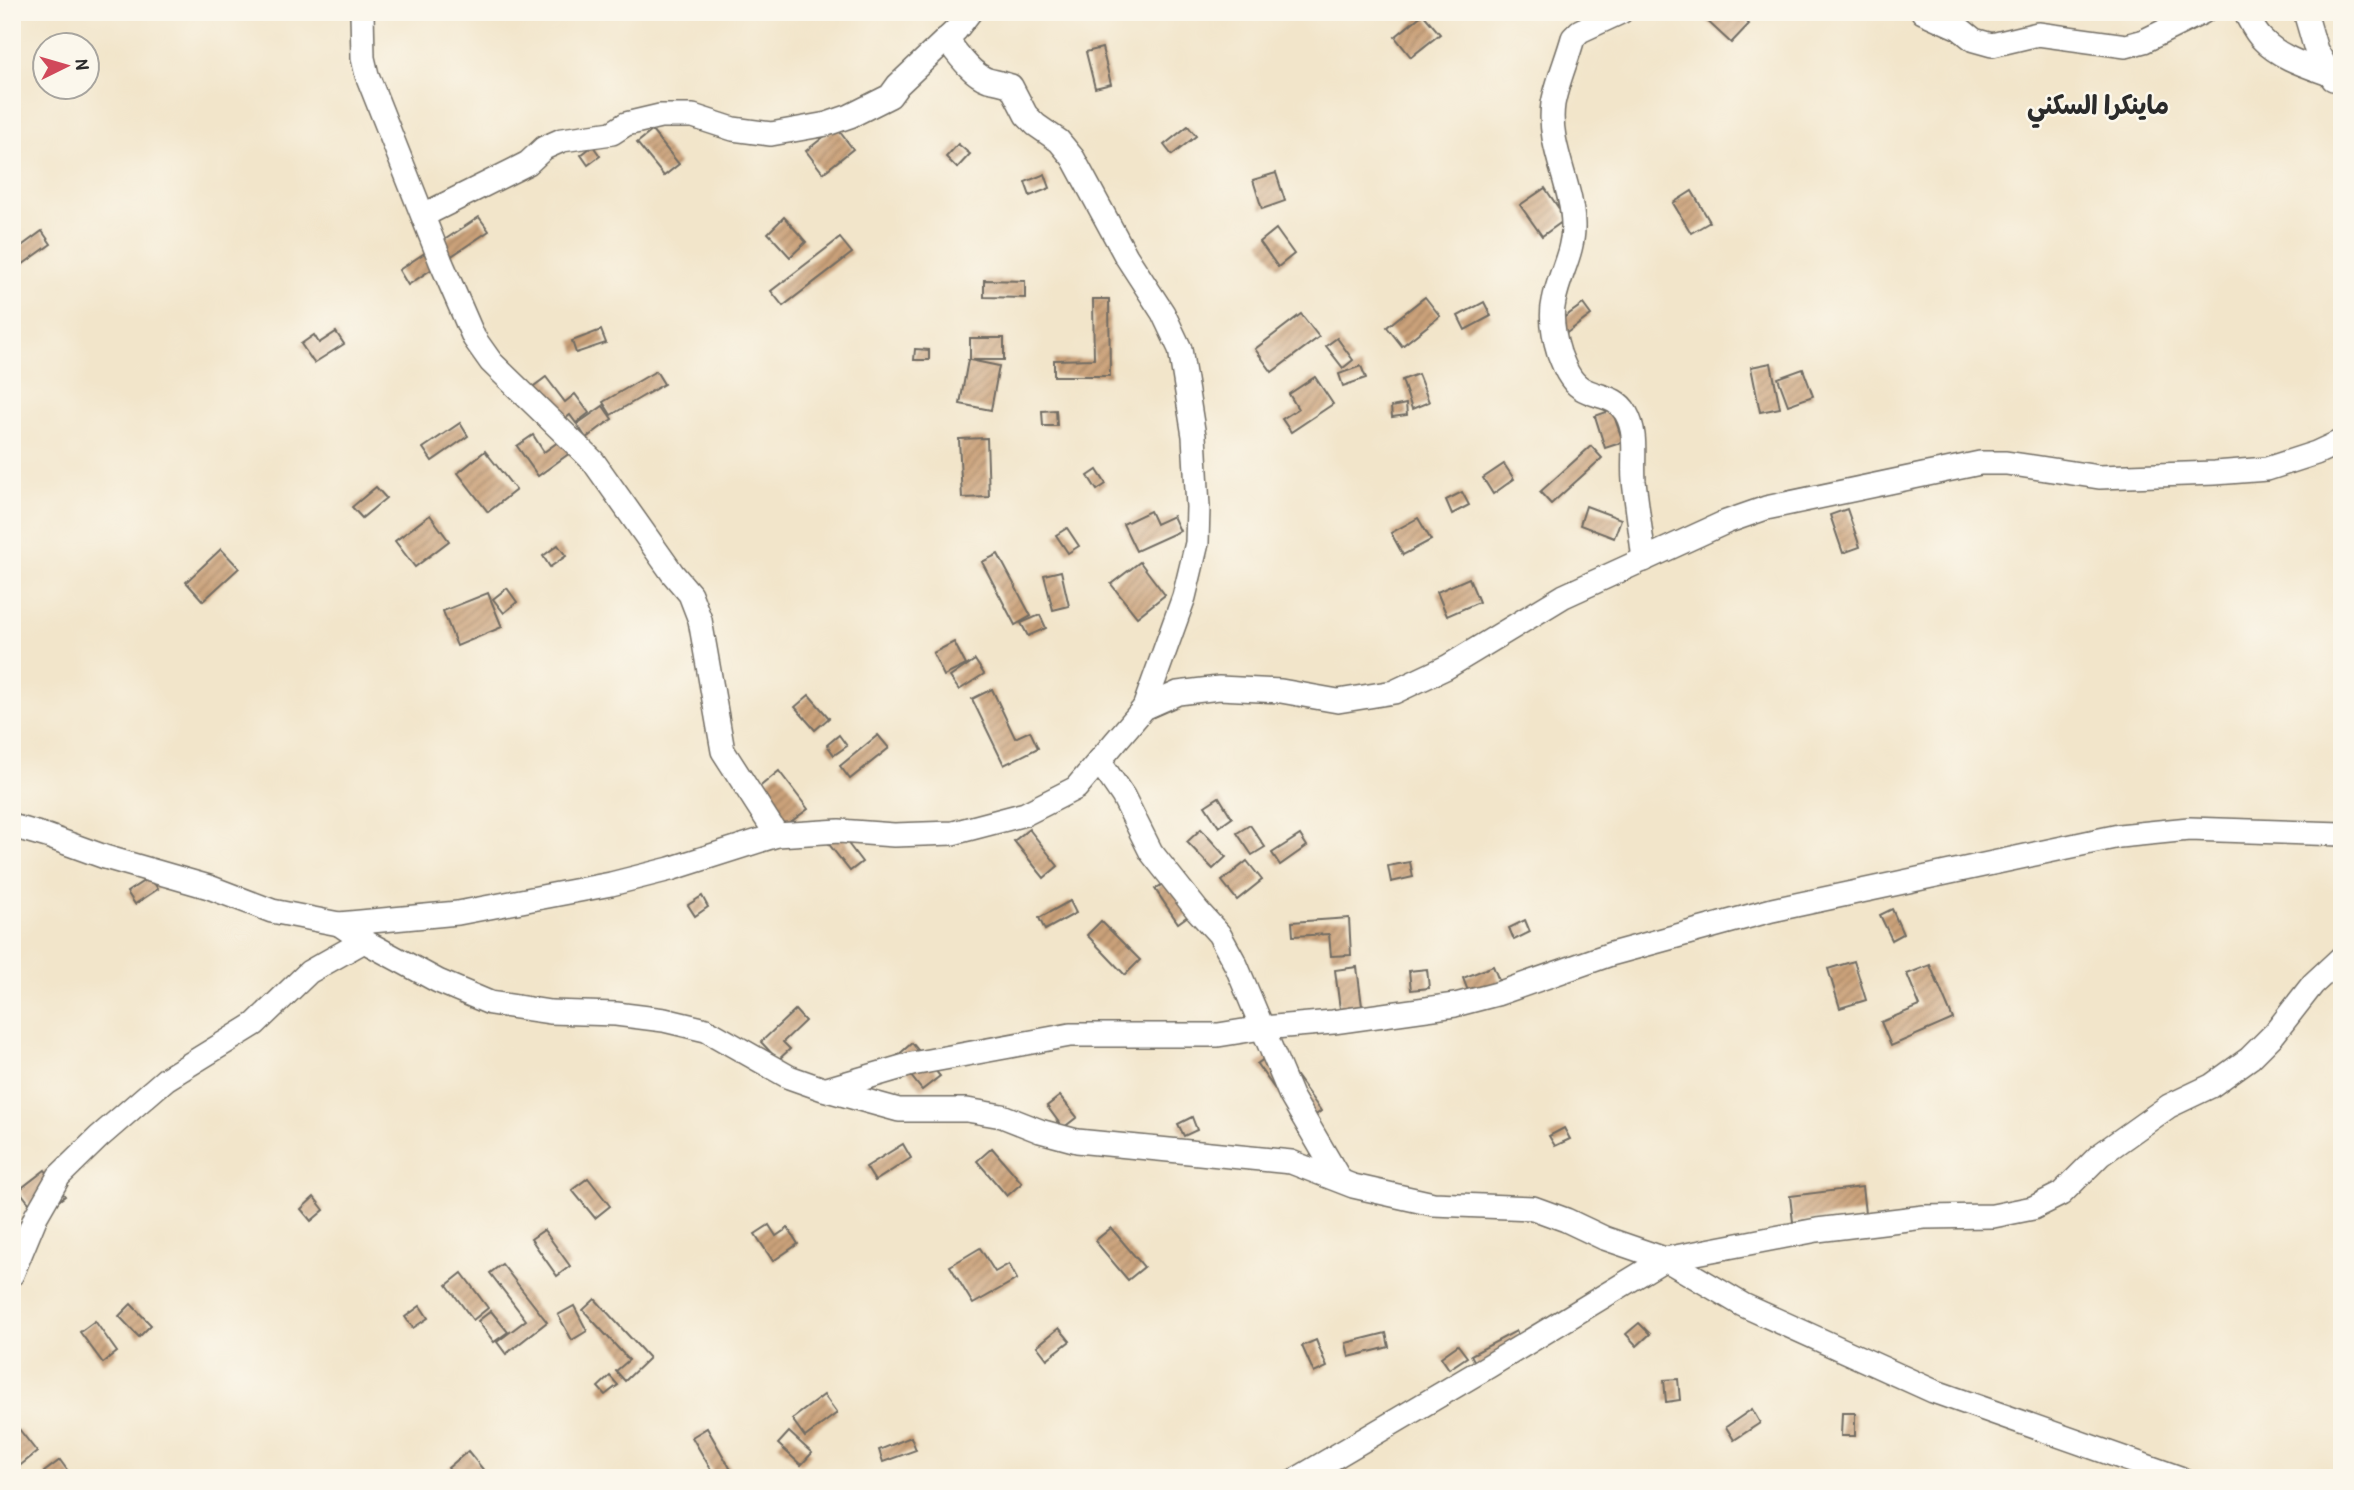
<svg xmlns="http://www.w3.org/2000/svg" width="2354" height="1490" font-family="'Patrick Hand','Playpen Sans Arabic',sans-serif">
	<defs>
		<pattern id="building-hatch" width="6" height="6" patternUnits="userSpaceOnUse" patternTransform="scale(1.75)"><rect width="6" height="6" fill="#cba27a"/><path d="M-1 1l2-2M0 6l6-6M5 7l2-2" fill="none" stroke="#a58464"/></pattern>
	</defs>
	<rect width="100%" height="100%" fill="#fbf7ec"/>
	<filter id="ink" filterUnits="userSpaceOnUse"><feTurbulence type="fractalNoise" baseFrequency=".0143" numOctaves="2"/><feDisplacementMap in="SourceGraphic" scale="14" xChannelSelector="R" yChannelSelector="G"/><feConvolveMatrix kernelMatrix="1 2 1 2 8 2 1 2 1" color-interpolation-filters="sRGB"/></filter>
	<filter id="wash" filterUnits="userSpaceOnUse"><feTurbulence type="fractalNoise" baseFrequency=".00686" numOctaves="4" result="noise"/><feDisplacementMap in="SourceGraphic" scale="28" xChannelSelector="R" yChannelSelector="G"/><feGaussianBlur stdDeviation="1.57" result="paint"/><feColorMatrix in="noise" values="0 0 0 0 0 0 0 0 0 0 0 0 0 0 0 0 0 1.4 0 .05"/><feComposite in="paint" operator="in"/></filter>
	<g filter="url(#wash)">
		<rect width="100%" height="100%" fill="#f2e5ca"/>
		<g id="blocks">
			<g fill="url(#building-hatch)">
				<path d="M1707 12H1736L1749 24 1731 43 1703 17Z"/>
				<path d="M1423 14 1440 34 1411 57 1395 37Z"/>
				<path d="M1102 48 1111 84 1095 88 1086 52Z"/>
				<path d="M1188 126 1196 136 1172 155 1164 145Z"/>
				<path d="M836 127 853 149 823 173 806 151Z"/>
				<path d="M652 131 679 164 664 176 637 143Z"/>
				<path d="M958 144 970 154 957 168 946 157Z"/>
				<path d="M593 146 600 156 588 165 581 155Z"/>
				<path d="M1276 173 1285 201 1262 209 1253 180Z"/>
				<path d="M1045 174 1050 188 1030 196 1025 182Z"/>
				<path d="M1545 188 1566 219 1542 236 1520 205Z"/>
				<path d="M1692 191 1710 222 1691 233 1673 203Z"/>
				<path d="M479 217 489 231 408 285 399 270Z"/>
				<path d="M784 217 806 242 790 257 768 233Z"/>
				<path d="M1276 229 1294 254 1278 267 1260 242Z"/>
				<path d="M42 231 51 244 12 272V253Z"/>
				<path d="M840 238 852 253 783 306 771 291Z"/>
				<path d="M984 280 1025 281V298L984 297Z"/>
				<path d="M1425 297 1440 316 1402 346 1387 327Z"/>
				<path d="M1093 299H1109L1110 376H1054V360L1094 359Z"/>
				<path d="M1484 302 1491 316 1465 330 1458 316Z"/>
				<path d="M1583 304 1591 315 1564 335 1555 324Z"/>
				<path d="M1301 314 1319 337 1272 372 1255 349Z"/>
				<path d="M601 330 606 343 576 353 572 341Z"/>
				<path d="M336 332 344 344 314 363 301 344 314 335 319 343Z"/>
				<path d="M970 338H1004V360H970L999 366 991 410 960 404 968 360H970Z"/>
				<path d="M1337 338 1353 360 1343 368 1326 346Z"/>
				<path d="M915 349 929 350V360H914Z"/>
				<path d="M1771 363 1780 408 1760 412 1751 367Z"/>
				<path d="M1361 366 1366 378 1343 386 1339 374Z"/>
				<path d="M1803 369 1813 396 1788 405 1778 378Z"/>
				<path d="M656 371 664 384 611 415 603 402Z"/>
				<path d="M1418 374 1429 402 1412 409 1402 380Z"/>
				<path d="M546 377 565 402 575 394 589 413 576 423 570 415 557 425 530 389Z"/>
				<path d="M1315 377 1333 404 1291 432 1282 419 1298 409 1289 394Z"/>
				<path d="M1406 404 1407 415 1392 417 1391 407Z"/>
				<path d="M603 406 612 419 586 438 577 424Z"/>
				<path d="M1056 410 1057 426H1043L1042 411Z"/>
				<path d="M1612 410 1623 442 1605 448 1595 416Z"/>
				<path d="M460 423 468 436 432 461 423 448Z"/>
				<path d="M572 432 581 445 538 476 517 446 533 435 544 452Z"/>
				<path d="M987 438 989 497 962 498 959 439Z"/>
				<path d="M1591 446 1602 458 1551 504 1540 492Z"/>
				<path d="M485 451 516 490 488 512 458 473Z"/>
				<path d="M1504 464 1514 479 1493 494 1483 478Z"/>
				<path d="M1097 470 1106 484 1097 490 1088 476Z"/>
				<path d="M376 487 386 498 362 518 352 507Z"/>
				<path d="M1462 492 1469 505 1452 514 1446 500Z"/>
				<path d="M1586 506 1621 519 1614 538 1580 525Z"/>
				<path d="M1847 509 1860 547 1843 553 1830 515Z"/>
				<path d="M1150 511 1156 524 1173 516 1180 531 1136 551 1123 524Z"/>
				<path d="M430 515 449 541 415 567 395 541Z"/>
				<path d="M1418 518 1431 540 1403 555 1391 533Z"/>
				<path d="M1067 528 1079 546 1068 553 1056 535Z"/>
				<path d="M558 545 566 556 550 567 543 556Z"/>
				<path d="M221 549 239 568 203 601 186 582Z"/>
				<path d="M998 554 1031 616 1015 625 982 562Z"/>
				<path d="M1140 562 1165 595 1137 617 1111 584Z"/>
				<path d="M1061 571 1069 606 1053 610 1044 575Z"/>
				<path d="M1469 578 1479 602 1447 616 1437 592Z"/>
				<path d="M507 588 517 602 504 613 493 599Z"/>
				<path d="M488 593 502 627 457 646 443 611Z"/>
				<path d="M1040 615 1046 628 1028 636 1021 623Z"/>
				<path d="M954 642 966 665 944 676 933 653Z"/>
				<path d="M975 660 984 674 959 690 950 677Z"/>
				<path d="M992 689 1015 738 1030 731 1038 748 1004 765 972 699Z"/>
				<path d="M809 695 829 718 815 730 795 707Z"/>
				<path d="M839 735 847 746 834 755 827 745Z"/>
				<path d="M878 735 889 748 850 779 840 766Z"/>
				<path d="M779 771 808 809 785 826 757 789Z"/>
				<path d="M1219 797 1232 818 1219 827 1205 806Z"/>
				<path d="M1250 825 1265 847 1252 855 1237 833Z"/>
				<path d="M1029 829 1058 866 1044 878 1014 841Z"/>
				<path d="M1201 829 1226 857 1213 869 1187 842Z"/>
				<path d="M840 833 862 862 850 871 828 843Z"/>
				<path d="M1300 835 1307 846 1280 865 1272 853Z"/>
				<path d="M1247 861 1262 880 1237 900 1222 881Z"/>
				<path d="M1410 862 1413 877 1391 882 1388 866Z"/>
				<path d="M150 877 158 889 135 904 127 892Z"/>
				<path d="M1169 880 1192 913 1178 923 1155 889Z"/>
				<path d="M702 896 708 907 695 916 688 905Z"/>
				<path d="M1070 901 1076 913 1045 930 1039 918Z"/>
				<path d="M1892 909 1903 934 1892 940 1880 915Z"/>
				<path d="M1349 918 1351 955 1331 956 1329 934 1293 936 1292 922Z"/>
				<path d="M1525 920 1530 932 1514 940 1509 928Z"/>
				<path d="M1101 921 1140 960 1125 975 1087 935Z"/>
				<path d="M1854 961 1866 1000 1840 1008 1828 969Z"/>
				<path d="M1930 965 1953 1019 1891 1046 1881 1022 1920 1006 1907 974Z"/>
				<path d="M1493 966 1500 983 1470 996 1463 978Z"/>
				<path d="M1357 967 1362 1006 1340 1009 1335 970Z"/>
				<path d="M1427 969 1429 988 1411 990 1409 971Z"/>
				<path d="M795 1010 805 1021 783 1042 790 1049 778 1060 761 1042Z"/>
				<path d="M912 1043 940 1076 922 1090 896 1057Z"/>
				<path d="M1277 1049 1321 1111 1301 1126 1257 1064Z"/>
				<path d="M1060 1096 1077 1117 1063 1128 1047 1106Z"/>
				<path d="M1192 1117 1197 1130 1184 1136 1178 1124Z"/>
				<path d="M1564 1128 1570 1139 1555 1146 1549 1136Z"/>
				<path d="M903 1144 911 1158 875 1181 866 1167Z"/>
				<path d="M992 1148 1022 1183 1007 1196 977 1161Z"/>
				<path d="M45 1170 65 1196 39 1216 19 1190Z"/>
				<path d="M588 1178 610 1206 595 1218 572 1190Z"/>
				<path d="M1862 1187 1865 1213 1793 1222 1790 1196Z"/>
				<path d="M314 1197 324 1210 311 1221 301 1209Z"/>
				<path d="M769 1225 776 1236 788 1228 798 1244 773 1261 755 1234Z"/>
				<path d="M1111 1228 1144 1267 1128 1280 1095 1241Z"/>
				<path d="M544 1230 570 1266 557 1276 531 1239Z"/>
				<path d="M980 1248 995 1272 1009 1264 1017 1279 973 1304 950 1266Z"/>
				<path d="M502 1264 547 1322 506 1354 497 1342 526 1320 490 1273Z"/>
				<path d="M462 1273 488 1308 473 1320 447 1285Z"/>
				<path d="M595 1299 649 1358 625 1381 616 1371 629 1360 583 1310Z"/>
				<path d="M131 1304 151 1325 139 1337 119 1316Z"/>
				<path d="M420 1306 428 1318 413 1328 405 1317Z"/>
				<path d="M574 1306 587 1331 572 1340 558 1315Z"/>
				<path d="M491 1311 508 1332 494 1342 478 1321Z"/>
				<path d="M95 1321 117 1352 103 1363 80 1332Z"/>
				<path d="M1639 1323 1650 1334 1637 1346 1626 1334Z"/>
				<path d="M1059 1328 1070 1341 1047 1359 1037 1346Z"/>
				<path d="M1516 1331 1522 1343 1477 1366 1471 1355Z"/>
				<path d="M1386 1333 1389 1347 1349 1357 1346 1343Z"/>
				<path d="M1316 1340 1327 1367 1314 1373 1302 1346Z"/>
				<path d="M1458 1345 1467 1357 1449 1369 1441 1357Z"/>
				<path d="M610 1376 618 1385 605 1395 598 1387Z"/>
				<path d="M1678 1379 1680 1400 1666 1402 1664 1380Z"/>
				<path d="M824 1395 837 1413 805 1437 792 1419Z"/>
				<path d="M1752 1409 1760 1423 1734 1440 1726 1427Z"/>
				<path d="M1842 1413H1855V1436H1841Z"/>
				<path d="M707 1428 734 1475 729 1478H716L692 1437Z"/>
				<path d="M19 1429 37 1452 12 1472V1434Z"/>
				<path d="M789 1432 812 1453 801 1465 778 1444Z"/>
				<path d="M911 1437 916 1450 883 1462 879 1450Z"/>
				<path d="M468 1451 490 1478H456L448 1468Z"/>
				<path d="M60 1460 73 1478H48L44 1472Z"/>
				<path d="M1347 1469 1352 1478H1332Z"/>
			</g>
		</g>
	</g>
	<g filter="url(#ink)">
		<use href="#blocks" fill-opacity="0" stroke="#716c63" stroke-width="2"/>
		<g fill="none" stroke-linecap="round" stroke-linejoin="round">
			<g stroke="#716c63" stroke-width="26">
				<g id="street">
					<path d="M362 12 363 58 367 75 441 262 474 338 491 362 593 461 673 574 690 594 700 620 723 751 777 835"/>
					<path d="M1621 12 1580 31 1573 38C1567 60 1557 82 1553 104 1547 145 1572 184 1573 224 1574 252 1559 274 1554 301 1550 318 1554 337 1559 353 1564 366 1569 380 1581 388 1597 398 1616 395 1626 413 1638 434 1632 458 1634 481 1637 507 1641 534 1644 560"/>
					<path d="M1923 12 1959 28 1974 40 1992 45 2038 34 2126 46 2144 41 2203 12"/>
					<path d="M2245 12C2250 21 2255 33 2263 40 2283 61 2316 68 2342 79"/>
					<path d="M2305 12 2316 50 2333 79"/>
					<path d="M946 39C957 53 971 74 988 80 996 82 1003 83 1011 86L1026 115 1036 125 1059 141 1073 158 1126 256 1163 313 1180 349 1194 436 1198 507 1197 543 1184 597 1144 708"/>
					<path d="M424 215 528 163 544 148 562 140 612 133 626 124 660 116H693L733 129 771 134 827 124 850 116 890 96 898 85 956 30 970 12"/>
					<path d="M1099 761 1123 796 1151 852 1197 910 1219 934 1236 965 1291 1096 1340 1180"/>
					<path d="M12 826 47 836 105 857 209 887 272 911 339 924 458 913 611 884 670 869 777 835 839 831 894 835 953 833 1025 814 1076 788 1144 708 1178 693 1219 688 1281 691 1338 701 1394 692 1447 667 1564 596 1726 522 1766 508 1980 463H2006L2099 477 2215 473 2267 469 2316 453 2342 441"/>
					<path d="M339 924 364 941 438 981 490 1003 550 1012 616 1014 664 1020 706 1030 789 1077 823 1089 899 1110H967L1002 1116 1040 1131 1077 1141 1291 1162 1353 1186 1433 1204 1533 1208 1566 1220 1604 1238 1665 1259 1817 1230 1924 1217 1993 1216 2033 1208 2061 1194 2100 1155 2169 1106 2211 1086 2250 1058 2274 1034 2313 984 2342 957"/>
					<path d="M827 1089 912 1064 1070 1035H1218L1262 1028 1333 1022 1455 1005 1497 994 1611 954 1772 910 2119 836 2189 829 2342 834"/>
					<path d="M12 1274 36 1216 59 1176 99 1137 166 1079 255 1024 309 972 364 941"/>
					<path d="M1299 1478 1489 1366 1665 1259 1743 1305 1933 1391 2180 1478"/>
				</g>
			</g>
			<use href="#street" stroke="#fff" stroke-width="23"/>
		</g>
	</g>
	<g text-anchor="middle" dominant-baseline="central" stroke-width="5" stroke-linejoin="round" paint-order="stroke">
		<g font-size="26" font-weight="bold" fill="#2b2b2b" stroke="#fbf7ec">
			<text x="2098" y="104">ماينكرا السكني</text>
		</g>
	</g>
	<rect width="2354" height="1490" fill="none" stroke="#fbf7ec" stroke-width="42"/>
	<g transform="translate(66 66) rotate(85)"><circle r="33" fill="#fbf7ec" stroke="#a8a59f" stroke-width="2"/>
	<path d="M0-5L12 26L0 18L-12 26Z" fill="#d1495b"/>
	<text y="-10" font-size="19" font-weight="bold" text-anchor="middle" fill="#2b2b2b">N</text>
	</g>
</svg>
